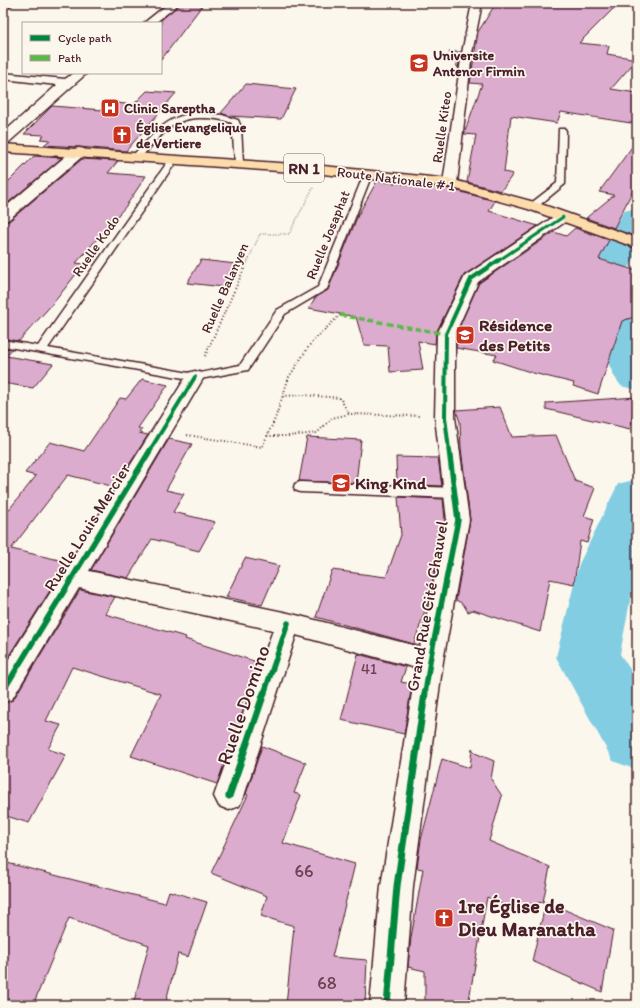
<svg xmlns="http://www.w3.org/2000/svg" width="640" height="1008" font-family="Itim,sans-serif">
	<rect width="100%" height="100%" fill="#fbf7ec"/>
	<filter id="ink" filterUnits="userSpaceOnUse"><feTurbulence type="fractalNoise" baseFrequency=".025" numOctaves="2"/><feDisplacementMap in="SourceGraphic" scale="8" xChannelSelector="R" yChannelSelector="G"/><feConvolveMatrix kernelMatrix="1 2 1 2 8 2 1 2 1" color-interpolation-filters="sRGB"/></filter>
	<g filter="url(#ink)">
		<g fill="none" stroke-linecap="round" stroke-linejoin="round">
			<path fill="#83cde3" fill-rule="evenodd" d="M62 153 69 155 72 159 69 163 10 208 3 210V194L55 155Z"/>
			<g fill="#83cde3" fill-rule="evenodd">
				<path d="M637 208V253L615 296 625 307 637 328V390L621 386 614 376 590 320 572 297 624 211Z"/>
				<path d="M637 479V564L620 654 637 680V770L613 761 556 657 579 564 618 484Z"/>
			</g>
		</g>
		<g fill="#dbaccd" stroke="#4a1f2b">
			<path d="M181 3H204L161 60V20Z"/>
			<path d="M496 3 531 6V3H591L615 7 579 43 609 46 607 54 637 59 611 89 637 93V124L561 112 557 123 511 116 504 172 513 174 501 191 467 182 476 135 464 134 482 84 470 83 478 32Z"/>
			<path d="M449 52H461L458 68Z"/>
			<path d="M246 84 296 89 281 119 229 116 221 113Z"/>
			<path d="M147 91 176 93 126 151 79 147 44 145 50 140 40 139 44 135 24 134 52 106 103 110 110 102 133 105Z"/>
			<path d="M637 140V182L614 228 586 218 614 195 599 192Z"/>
			<path d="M34 156 62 158 3 207V187Z"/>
			<path d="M82 159 118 161 108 173 146 176 126 206 76 263 84 264 55 301 19 341 3 339V222L9 221Z"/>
			<path d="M377 181 450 189 495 201 489 211 538 226 464 275 436 333 435 344 418 341 423 370 390 372 388 346 364 345 356 317 309 308 315 298 328 290 358 215Z"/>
			<path d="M575 228 609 240 599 259 637 271V316L622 321 598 394 573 386 574 383 533 373 493 360 497 355 456 348V334L479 283 554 232 566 236Z"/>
			<path d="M201 260 236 264 224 287 187 283Z"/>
			<path d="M3 348 12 349 6 356 53 364 33 388 3 383Z"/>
			<path d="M142 379 168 385 138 428 142 429 139 433 148 435 115 487 68 475 11 549 68 562 3 665V517L36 476 25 473 50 442 84 451 120 398 126 399Z"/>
			<path d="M637 397 630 429 546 409V403Z"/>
			<path d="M500 407 512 437 556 435 575 481 595 488 584 516 594 519 587 543 580 541 574 584 550 579 540 632 473 610 468 612 463 604 456 600 470 520 461 448 460 422 456 410Z"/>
			<path d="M307 437 361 440 356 483 299 481Z"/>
			<path d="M169 439 192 444 166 490 184 494 173 512 215 522 199 551 152 539 128 578 91 570Z"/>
			<path d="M396 457 438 458 442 486 397 484Z"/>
			<path d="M398 497 443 499 445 520 429 598 414 644 316 617 332 570 386 577 401 535Z"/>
			<path d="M245 558 279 566 262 605 226 597Z"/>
			<path d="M80 590 115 597 105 614 186 637 185 639 260 663 241 705 245 706 217 784 131 756 161 694 72 667 46 721 61 725 48 749 66 755 29 823 3 815V704L13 700Z"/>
			<path d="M358 654 406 667 401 682 412 684 404 734 341 720Z"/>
			<path d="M262 746 306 763 294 793 301 795 283 843 355 864 332 957 367 960 365 1005H286L294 926 261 916 267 896 211 873 248 795 246 794Z"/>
			<path d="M472 748 475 753 494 761 491 779 502 796 489 841 550 867 543 902 510 908 487 897 468 1005H425V971L408 967 411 938 423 869 417 868 421 840 442 759 470 768Z"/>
			<path d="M3 862 165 903 169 891 207 902 188 957 178 954 165 1005H133L149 945 69 918 33 1005H3Z"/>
			<path d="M546 902 613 930 602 992 532 961Z"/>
		</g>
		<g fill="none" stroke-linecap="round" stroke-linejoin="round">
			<g stroke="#4a1f2b" stroke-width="3">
				<g id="service">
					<path d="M196 113 222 115 238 120 241 127 243 163 242 165H239L235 163 232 123C222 119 212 118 201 118 171 117 159 139 140 158H134V154C155 134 165 116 196 113Z"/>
					<path d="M559 129H565L566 131 565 184 536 208H530L529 206 530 204 557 183Z"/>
					<path d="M171 157H174L178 159 48 348 195 374 240 365 277 310 318 287 364 174 365 172H371L372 174 327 289 285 314 248 370 195 380 3 346V340L38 346Z"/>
					<path d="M300 482 455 488 460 490 461 493 460 496 455 498 300 492 295 490 294 487 295 484Z"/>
				</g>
			</g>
			<g stroke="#4a1f2b" stroke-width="3">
				<g id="minor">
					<path d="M3 3H15L3 10Z"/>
					<path d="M169 3H180L155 23H144Z"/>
					<path d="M472 3H482L472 53 457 183 455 186 450 187 445 186 443 183 462 53Z"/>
					<path d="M3 73 65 79 74 73H87L8 143 3 144V133L57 85 3 79Z"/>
					<path d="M79 148 84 149 86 152 84 155 8 220 3 221V209L74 149Z"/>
					<path d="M563 213 568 214 570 217 568 220 478 282 455 334V417L469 520 443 661 413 886 404 1005H370L381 886 416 668 296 635 244 796 239 806 229 810 219 806 214 796 273 630 79 588 12 699 3 703V668L186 377 188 373 195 371 202 373 204 377 89 571 288 613 420 647 447 520 435 417 437 334 465 276 558 214Z"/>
				</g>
			</g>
			<g stroke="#4a1f2b" stroke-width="3">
				<path id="primary" d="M3 144 323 166 450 179 538 203 637 238V248L528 209 449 187 323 174 3 152Z"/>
			</g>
			<path stroke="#4a1f2b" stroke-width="1.5" stroke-dasharray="0.5 2" stroke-linecap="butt" d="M248 261 260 234H289L313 188"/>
			<g stroke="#4a1f2b" stroke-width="2" stroke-dasharray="1 2.5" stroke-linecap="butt">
				<path d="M205 356 248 260"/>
				<path d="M283 396 304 395 340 398 349 414"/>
				<path d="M187 435 262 447 275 419 289 377 311 343 340 315"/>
				<path d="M267 436H288L317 433 332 418 349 414 420 416"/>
			</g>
			<use href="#service" fill="#fbf7ec" fill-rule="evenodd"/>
			<use href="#minor" fill="#fbf7ec" fill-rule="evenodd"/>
			<use href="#primary" fill="#fddcac" fill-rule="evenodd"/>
			<path stroke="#58b947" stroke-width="3.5" stroke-dasharray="6 3.5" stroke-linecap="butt" d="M340 315 446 334"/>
			<g stroke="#fbf7ec" stroke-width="4.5">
				<path id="cycleway-far3" d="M498 261 563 217"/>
			</g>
			<g stroke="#fbf7ec" stroke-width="6">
				<g id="cycleway-far2">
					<path d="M150 450 195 377"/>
					<path d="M449 450 445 417 446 334 471 279 499 260"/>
				</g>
			</g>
			<g stroke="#fbf7ec" stroke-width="8">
				<g id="cycleway-far1">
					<path d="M3 691 151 449"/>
					<path d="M264 694 288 623"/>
					<path d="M425 694 430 661 458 520 449 449"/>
				</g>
			</g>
			<g stroke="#fbf7ec" stroke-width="10">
				<g id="cycleway">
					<path d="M229 796 264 693"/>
					<path d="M387 1005 397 886 425 693"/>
				</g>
			</g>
			<use href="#cycleway-far3" stroke="#00873e" stroke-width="3"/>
			<use href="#cycleway-far2" stroke="#00873e" stroke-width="4"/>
			<use href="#cycleway-far1" stroke="#00873e" stroke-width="5.5"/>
			<use href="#cycleway" stroke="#00873e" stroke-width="7"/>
		</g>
	</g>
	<defs>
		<g id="university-square" transform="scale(1)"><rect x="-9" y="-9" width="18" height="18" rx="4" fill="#c8321e" stroke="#fbf7ec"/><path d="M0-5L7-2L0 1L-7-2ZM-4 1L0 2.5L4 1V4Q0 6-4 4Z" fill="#fff"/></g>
		<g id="hospital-square" transform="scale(1)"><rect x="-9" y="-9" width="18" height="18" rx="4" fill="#c8321e" stroke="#fbf7ec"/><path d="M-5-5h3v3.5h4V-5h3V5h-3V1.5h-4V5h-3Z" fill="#fff"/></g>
		<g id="church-square" transform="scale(1)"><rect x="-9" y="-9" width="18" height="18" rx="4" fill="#c8321e" stroke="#fbf7ec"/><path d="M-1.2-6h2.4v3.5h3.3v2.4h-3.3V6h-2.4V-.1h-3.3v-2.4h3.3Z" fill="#fff"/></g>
		<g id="school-square" transform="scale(1)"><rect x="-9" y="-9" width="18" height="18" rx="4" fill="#c8321e" stroke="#fbf7ec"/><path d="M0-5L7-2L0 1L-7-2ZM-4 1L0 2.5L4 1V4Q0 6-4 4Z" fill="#fff"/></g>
	</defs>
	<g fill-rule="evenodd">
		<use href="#university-square" x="419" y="63"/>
		<use href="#hospital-square" x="110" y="108"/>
		<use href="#church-square" x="122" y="135"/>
		<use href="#school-square" x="465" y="335"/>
		<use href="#school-square" x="341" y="483"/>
		<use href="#church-square" x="444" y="918"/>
	</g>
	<g text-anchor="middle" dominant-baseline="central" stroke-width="3.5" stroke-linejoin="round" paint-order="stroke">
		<g font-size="14" font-weight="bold" fill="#4a1f2b" stroke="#fbf7ec" text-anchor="start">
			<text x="433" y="55">Universite<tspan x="433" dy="16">Antenor Firmin</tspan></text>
			<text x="124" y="108">Clinic Sareptha</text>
			<text x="136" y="127">Église Evangelique<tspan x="136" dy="16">de Vertiere</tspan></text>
		</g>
		<g font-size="14" fill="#4a1f2b" stroke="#fbf7ec">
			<text transform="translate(442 127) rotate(-82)">Ruelle Kiteo</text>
			<text transform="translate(396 179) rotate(7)">Route Nationale # 1</text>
			<text transform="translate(328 235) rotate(-68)">Ruelle Josaphat</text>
			<text transform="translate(96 246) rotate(-55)">Ruelle Kodo</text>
			<text transform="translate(225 288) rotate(-66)">Ruelle Balanyen</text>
		</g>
		<g font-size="15" fill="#6e4254">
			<text x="369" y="669">41</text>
		</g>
		<rect fill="#fbf7ec" stroke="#7f6065" stroke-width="1" x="284" y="154" width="40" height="28" rx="3"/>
		<g font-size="16" font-weight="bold" fill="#4a1f2b">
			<text x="304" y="168">RN 1</text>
		</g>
		<g font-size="17" font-weight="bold" fill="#4a1f2b" stroke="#fbf7ec" text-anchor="start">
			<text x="479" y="325">Résidence<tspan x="479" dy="20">des Petits</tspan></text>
			<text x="355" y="483">King Kind</text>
		</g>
		<g font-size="17" fill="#4a1f2b" stroke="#fbf7ec">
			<text transform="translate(87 527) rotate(-58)">Ruelle Louis Mercier</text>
			<text transform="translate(427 606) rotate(-80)">Grand Rue Cité Chauvel</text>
		</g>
		<g font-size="18" fill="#6e4254">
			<text x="304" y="871">66</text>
			<text x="327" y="983">68</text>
		</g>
		<g font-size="20" fill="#4a1f2b" stroke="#fbf7ec">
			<text transform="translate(243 705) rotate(-71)">Ruelle Domino</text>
		</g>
		<g font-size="20" font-weight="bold" fill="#4a1f2b" stroke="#fbf7ec" text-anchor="start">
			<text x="458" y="906">1re Église de<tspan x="458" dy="23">Dieu Maranatha</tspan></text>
		</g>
	</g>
	<rect width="640" height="1008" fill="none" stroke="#fbf7ec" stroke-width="16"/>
	<rect x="8" y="8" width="624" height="992" fill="none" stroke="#4a1f2b" stroke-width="1.5" filter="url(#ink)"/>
	<rect x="22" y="22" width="140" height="52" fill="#fbf7ec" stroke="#b4a19f"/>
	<rect x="30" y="35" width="20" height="6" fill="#00873e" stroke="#b4a19f"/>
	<text x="58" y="42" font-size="12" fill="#4a1f2b">Cycle path</text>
	<rect x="30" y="55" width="20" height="6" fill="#58b947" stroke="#b4a19f"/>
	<text x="58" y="62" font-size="12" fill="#4a1f2b">Path</text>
</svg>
